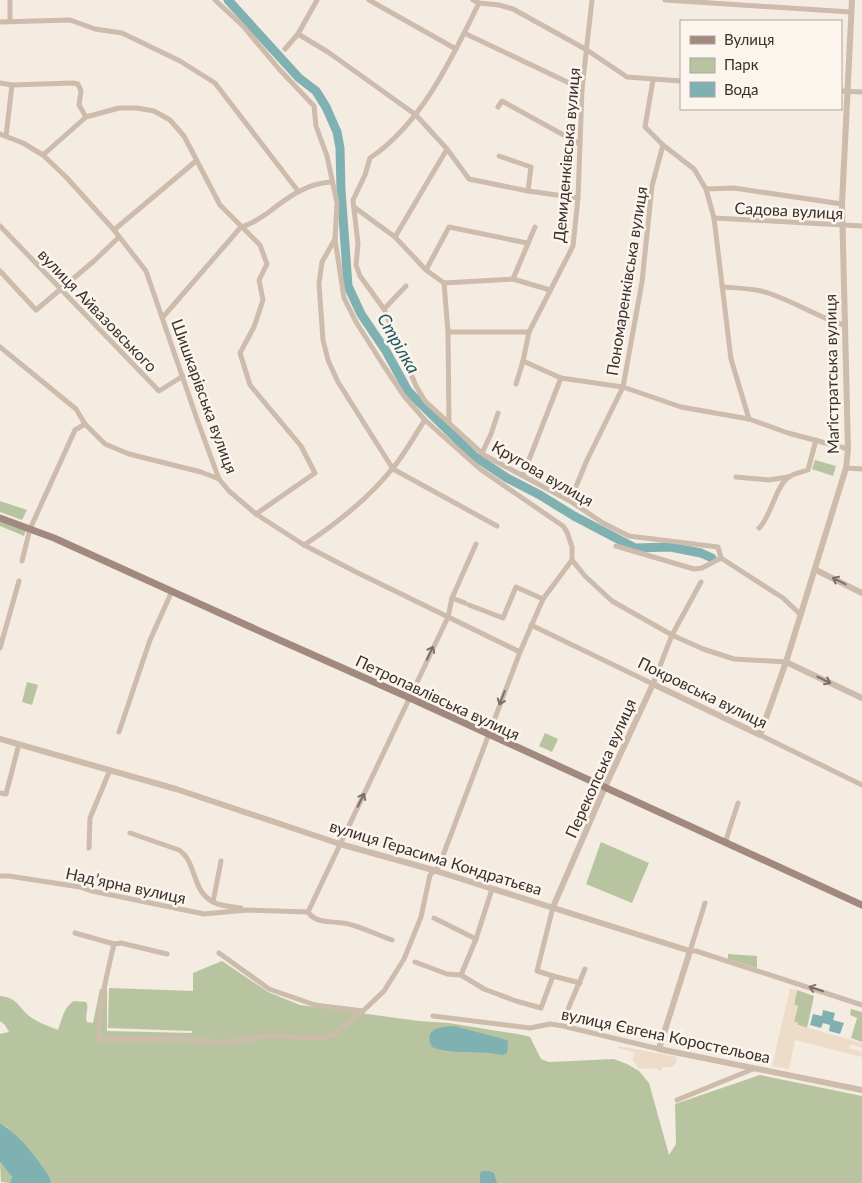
<svg xmlns="http://www.w3.org/2000/svg" width="862" height="1183" font-family="Lato,sans-serif">
	<rect width="100%" height="100%" fill="#f4ebe1"/>
	<g fill="#b8c4a0">
		<path d="M815 460 836 466 833 476 812 469Z"/>
		<path d="M0 501 27 510 22 520 0 512Z"/>
		<path d="M0 521 26 530 24 536 0 526Z"/>
		<path d="M27 682 38 685 32 705 22 702Z"/>
		<path d="M545 733 558 739 552 752 539 746Z"/>
		<path d="M601 842 649 863 632 903 586 884Z"/>
		<path d="M728 954 757 956V968L728 959Z"/>
		<path d="M222 961 268 992 300 1005 419 1021 449 1023 523 1035 530 1037 541 1059 549 1062 614 1059 627 1064 639 1071 649 1083 669 1155 676 1144 675 1104 760 1075 862 1096V1183H51L50 1178 8 1128 0 1123V1034L9 1032 5 1025 0 1021V996C20 998 18 1009 32 1018 39 1023 49 1026 58 1030 62 1019 64 1007 74 1001L86 1002C90 1008 84 1015 87 1022L93 1023 100 989H107V1031L192 1033V1031L108 1028 109 988 193 991V973Z"/>
		<path d="M797 990 814 996 807 1028 798 1025 794 1021 798 1006 794 1005Z"/>
		<path d="M851 1009 862 1012V1042L851 1038 857 1018 850 1015Z"/>
		<path d="M0 1162 12 1177 10 1183 1 1182Z"/>
	</g>
	<g fill="#ecdcc8">
		<path d="M790 989 797 990 794 1004 798 1006 794 1021 798 1023V1025L862 1043V1048L851 1044 849 1048 862 1052V1057L795 1040 789 1069 772 1066Z"/>
		<path d="M618 1046 677 1057 676 1063 671 1067H663L660 1071 656 1068 644 1069 639 1068 633 1061 634 1052 618 1048Z"/>
	</g>
	<g fill="#7fb0b2">
		<path d="M823 1010 835 1013 833 1020 844 1023 840 1034 829 1031 830 1025 823 1023 821 1028 810 1025 813 1014 822 1016Z"/>
		<path d="M454 1026 500 1038 508 1041 507 1053 502 1055C481 1050 451 1055 432 1047 423 1028 440 1027 454 1026Z"/>
		<path d="M0 1123C22 1137 36 1157 50 1178L51 1183H10L12 1177 0 1162Z"/>
		<path d="M482 1171H489L494 1173 497 1183H480V1173Z"/>
	</g>
	<g fill="none" stroke-linecap="round" stroke-linejoin="round">
		<path stroke="#7fb0b2" stroke-width="9" d="M228 0 299 78 316 91 326 107 337 132 340 148 341 190 348 286 361 314 386 351 408 391 474 456 507 478 540 495 574 516 635 548 670 547 701 553 712 558"/>
		<g stroke="#cdbbac" stroke-width="5">
			<path d="M215 0 243 26 279 69 314 106 316 126 327 156 337 203 335 239 344 298 356 322 382 363 404 396 425 420 480 469 563 526 567 532 572 547V560L543 599 520 652 439 866 430 875 421 917 404 959 384 991 363 1011 315 1005 269 989 219 953"/>
			<path d="M369 0 456 49"/>
			<path d="M473 0 479 3 499 5 513 9 587 50 627 77 681 81"/>
			<path d="M665 0 851 12"/>
			<path d="M10 21V0"/>
			<path d="M0 22 70 20 95 29 122 33 180 61 215 83 298 191"/>
			<path d="M464 33 582 89"/>
			<path d="M298 34 328 52 416 115 447 149 469 179 528 191 578 198"/>
			<path d="M285 49 298 34 317 0"/>
			<path d="M653 80 645 127 663 145 694 169 706 189 714 218 731 359 749 419"/>
			<path d="M0 83 12 85 73 83 78 84 81 91 79 105 86 117 43 155"/>
			<path d="M841 91 862 92"/>
			<path d="M498 107 502 101 580 144"/>
			<path d="M86 117 119 108H137L154 111 170 120 184 136 220 205 260 245 267 264 259 280 263 300 254 327 240 353 250 385 301 446 315 473 256 514"/>
			<path d="M0 134 23 143 43 155 66 177 114 230 146 271 198 422 219 479 229 491 256 514 304 545 356 572 520 652"/>
			<path d="M6 136 12 85"/>
			<path d="M499 156 531 167 528 191"/>
			<path d="M706 189 734 188 842 204"/>
			<path d="M354 207 395 237 426 270 444 283 448 332 449 423 484 455 570 501 603 523 629 536 718 547 721 558"/>
			<path d="M714 218 862 226"/>
			<path d="M0 226 159 391 183 376"/>
			<path d="M114 230 196 161"/>
			<path d="M395 237 447 149"/>
			<path d="M335 239 322 262 319 284 323 340 328 360 338 382 393 469 497 526"/>
			<path d="M426 270 449 227 527 243"/>
			<path d="M0 271 36 310 94 261 119 237"/>
			<path d="M513 279 535 227"/>
			<path d="M444 283 513 279 550 290"/>
			<path d="M722 287C735 288 748 288 761 291 790 298 815 317 844 325"/>
			<path d="M384 309 406 286"/>
			<path d="M163 317 241 227C251 225 260 218 269 212 288 197 307 183 332 182"/>
			<path d="M448 332H529"/>
			<path d="M0 347 76 409 85 424 105 444 129 454 201 472 219 479"/>
			<path d="M523 361 561 378 623 387 681 407 749 419 788 433 848 449"/>
			<path d="M516 384 523 361 529 332 573 246 578 198 582 89 592 0"/>
			<path d="M449 423 425 401 416 386 384 309 360 276 356 265 358 244 353 200 365 175 370 158C422 123 452 58 479 3"/>
			<path d="M482 453 491 434 498 413"/>
			<path d="M846 468 862 469"/>
			<path d="M523 475 561 378"/>
			<path d="M736 477 769 480 788 477"/>
			<path d="M570 501 587 460 623 387 642 282 652 186 663 145"/>
			<path d="M759 528C770 519 776 485 789 477 794 473 803 472 808 470L816 440"/>
			<path d="M304 545C336 524 368 499 392 469 405 454 414 436 425 420"/>
			<path d="M616 546 694 569 702 568 721 558"/>
			<path d="M721 558 783 598 801 615"/>
			<path d="M572 560 585 576 612 601 672 635 703 649 734 659 786 662"/>
			<path d="M22 561 30 529 75 430 85 424"/>
			<path d="M452 598 465 603"/>
			<path d="M469 605 503 618 516 587 543 599"/>
			<path d="M531 625 653 684 672 635 701 582"/>
			<path d="M0 648 19 581"/>
			<path d="M119 732 150 640 172 591"/>
			<path d="M760 735 862 785"/>
			<path d="M0 793 6 794 19 744"/>
			<path d="M130 833 179 850C197 862 191 890 213 902 220 906 232 907 241 908"/>
			<path d="M725 843 738 803"/>
			<path d="M89 848 90 818 110 770"/>
			<path d="M0 876H9L80 887 92 891 204 914 247 910 308 912"/>
			<path d="M213 902 221 861"/>
			<path d="M705 903 690 951H696L862 1005"/>
			<path d="M434 918 476 939"/>
			<path d="M75 933 114 944 121 943 167 954"/>
			<path d="M392 940C377 935 358 925 343 923 331 921 316 924 308 912L448 617 452 598 476 544"/>
			<path d="M114 944C107 975 98 1007 99 1039H179L217 1042 243 1041 264 1036 323 1038 333 1035 363 1011"/>
			<path d="M415 962 447 974 461 975 484 989 516 1001 541 1008 553 976 537 971 553 907"/>
			<path d="M461 975 476 939 492 889"/>
			<path d="M553 976 580 983"/>
			<path d="M568 1009 585 969"/>
			<path d="M433 1016 530 1028 550 1024 563 1026 659 1049"/>
			<path d="M677 1100 753 1069"/>
		</g>
		<g stroke="#cdbbac" stroke-width="6">
			<path d="M816 570 862 593"/>
			<path d="M786 662 862 698"/>
			<path d="M0 739 176 789 340 844 433 870 690 951 659 1049 862 1090"/>
			<path d="M553 907 605 787 653 684 760 735 786 662 846 468 848 449 842 204 852 0"/>
		</g>
		<path stroke="#a18a7d" stroke-width="7" d="M0 518 54 538 275 638 410 698 862 905"/>
	</g>
	<defs><path id="oneway-shaft" d="M-6 0H5M1.5-3L5.5 0L1.5 3" fill="none" stroke-width="1.6" stroke-linecap="round" stroke-linejoin="round" transform="scale(1.25)"/></defs>
	<g stroke="#7d6f65">
		<use href="#oneway-shaft" transform="translate(839 581) rotate(-153)"/>
		<use href="#oneway-shaft" transform="translate(430 653) rotate(-65)"/>
		<use href="#oneway-shaft" transform="translate(824 680) rotate(26)"/>
		<use href="#oneway-shaft" transform="translate(502 698) rotate(111)"/>
		<use href="#oneway-shaft" transform="translate(361 800) rotate(-64)"/>
		<use href="#oneway-shaft" transform="translate(816 989) rotate(-162)"/>
	</g>
	<g text-anchor="middle" dominant-baseline="central" stroke-width="5" stroke-linejoin="round" paint-order="stroke">
		<g font-size="16" fill="#3b302b" stroke="#fbf5ee">
			<text transform="translate(566 155) rotate(-85)">Демиденківська вулиця</text>
			<text transform="translate(789 210) rotate(3)">Садова вулиця</text>
			<text transform="translate(626 281) rotate(-81)">Пономаренківська вулиця</text>
			<text transform="translate(98 310) rotate(46)">вулиця Айвазовського</text>
			<text transform="translate(831 374) rotate(-91)">Маґістратська вулиця</text>
			<text transform="translate(205 396) rotate(70)">Шишкарівська вулиця</text>
			<text transform="translate(543 473) rotate(30)">Кругова вулиця</text>
			<text transform="translate(703 692) rotate(26)">Покровська вулиця</text>
			<text transform="translate(438 697) rotate(25)">Петропавлівська вулиця</text>
			<text transform="translate(600 768) rotate(-66)">Перекопська вулиця</text>
			<text transform="translate(436 857) rotate(17)">вулиця Герасима Кондратьєва</text>
			<text transform="translate(126 885) rotate(12)">Надʼярна вулиця</text>
			<text transform="translate(666 1035) rotate(12)">вулиця Євгена Коростельова</text>
		</g>
		<g font-size="18" font-style="italic" fill="#1f5a5e" stroke="#fbf5ee">
			<text transform="translate(399 343) rotate(60)">Стрілка</text>
		</g>
	</g>
	<rect x="680" y="20" width="162" height="90" fill="#fbf5ee" stroke="#aea6a0"/>
	<rect x="690" y="36" width="25" height="8" fill="#a18a7d" stroke="#aea6a0"/>
	<text x="724" y="45" font-size="15" fill="#3b302b">Вулиця</text>
	<rect x="690" y="58" width="25" height="15" fill="#b8c4a0" stroke="#aea6a0"/>
	<text x="724" y="70" font-size="15" fill="#3b302b">Парк</text>
	<rect x="690" y="82" width="25" height="15" fill="#7fb0b2" stroke="#aea6a0"/>
	<text x="724" y="95" font-size="15" fill="#3b302b">Вода</text>
</svg>
